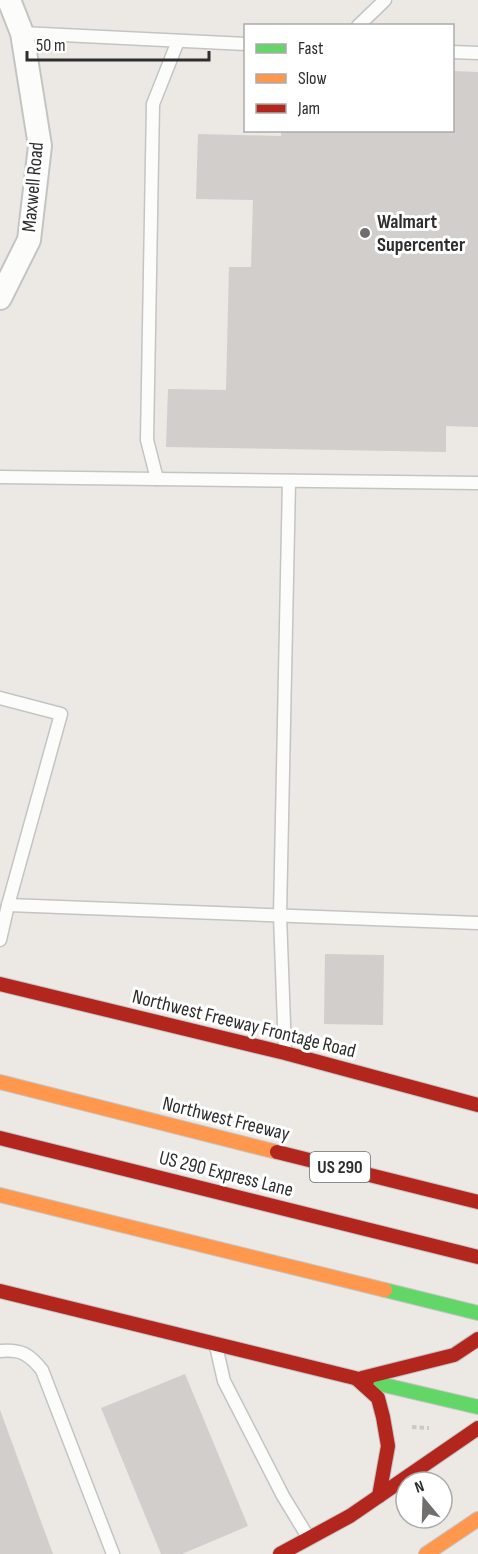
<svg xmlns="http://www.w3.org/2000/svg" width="478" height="1554" font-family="'Sofia Sans Condensed',sans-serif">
	<rect width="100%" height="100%" fill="#ece8e4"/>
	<g fill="#d1cecb">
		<path d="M452 71 478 72V427L446 426V452L166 447 168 389 226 390 229 267H251L253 200 196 199 198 134 281 136V130H452Z"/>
		<path d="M325 954 384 955 383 1025 324 1024Z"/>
		<path d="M185 1374 248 1526 182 1554H161L101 1408Z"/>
		<path d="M0 1410 53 1554H0Z"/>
	</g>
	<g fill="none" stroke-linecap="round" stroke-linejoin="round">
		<g stroke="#c5c4c5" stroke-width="15">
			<g id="lane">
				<path d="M358 26 385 0"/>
				<path d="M22 33 246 44"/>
				<path d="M452 52 478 53"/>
				<path d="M0 477 478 483"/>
				<path d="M157 479 147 440 153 104 178 41"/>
				<path d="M0 698 61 714 8 905"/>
				<path d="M0 940 8 905 478 923"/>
				<path d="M285 1052 280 915 289 481"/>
				<path d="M216 1346 224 1381 283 1496 308 1537"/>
				<path d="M0 1351C21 1349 29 1354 42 1370L113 1554"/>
			</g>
		</g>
		<g stroke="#c5c4c5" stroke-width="26">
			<path id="street" d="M0 298 29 240 40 146 22 33 9 0"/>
		</g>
		<g stroke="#c5c4c5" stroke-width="16">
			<g id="fast">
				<path d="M385 1290 478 1313"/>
				<path d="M367 1381 478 1407"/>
			</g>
		</g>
		<g stroke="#c5c4c5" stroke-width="16">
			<g id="slow">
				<path d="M0 1082 277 1152"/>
				<path d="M0 1195 385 1290"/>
				<path d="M426 1554 478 1519"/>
			</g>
		</g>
		<g stroke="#c5c4c5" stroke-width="16">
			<g id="jam">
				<path d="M0 984 285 1053 478 1105"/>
				<path d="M0 1138 478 1257"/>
				<path d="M277 1152 478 1202"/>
				<path d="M0 1291 367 1381"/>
				<path d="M362 1378 454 1355 478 1339"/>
				<path d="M357 1379 378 1398 383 1417 388 1446 379 1496"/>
				<path d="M280 1554 350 1516 478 1428"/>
			</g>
		</g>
		<path stroke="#c9c9c8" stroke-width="4" stroke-dasharray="4.5 3" stroke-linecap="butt" d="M412 1427 429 1428"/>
		<use href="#lane" stroke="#fcfcfb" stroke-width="12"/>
		<use href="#street" stroke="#fcfcfb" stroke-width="22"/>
		<use href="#fast" stroke="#63d668" stroke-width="14"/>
		<use href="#slow" stroke="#ff974d" stroke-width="14"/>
		<use href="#jam" stroke="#b3261e" stroke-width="14"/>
	</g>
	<circle fill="#706f6e" stroke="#fff" stroke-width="2" cx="365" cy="233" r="6"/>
	<g text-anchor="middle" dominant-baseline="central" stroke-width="6" stroke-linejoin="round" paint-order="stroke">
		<rect fill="#fff" stroke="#6d6d6d" stroke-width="1.5" x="310" y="1152" width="60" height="30" rx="4.5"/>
		<g font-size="18" font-weight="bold" fill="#2e2e2e">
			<text x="340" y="1167">US 290</text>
		</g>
		<g font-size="20" fill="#2e2e2e" stroke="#fff">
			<text transform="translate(33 187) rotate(-85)">Maxwell Road</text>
			<text transform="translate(244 1024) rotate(14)">Northwest Freeway Frontage Road</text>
			<text transform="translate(226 1119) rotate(14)">Northwest Freeway</text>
			<text transform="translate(226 1174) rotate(14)">US 290 Express Lane</text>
		</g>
		<g font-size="20" font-weight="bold" fill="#2e2e2e" stroke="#fff" text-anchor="start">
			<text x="377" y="222">Walmart<tspan x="377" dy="23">Supercenter</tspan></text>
		</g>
	</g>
	<rect x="244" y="24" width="210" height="108" fill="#ffffff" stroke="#ababab" stroke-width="1.5"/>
	<rect x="256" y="44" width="30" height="9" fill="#63d668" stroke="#ababab" stroke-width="1.5"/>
	<text x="298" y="54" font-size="18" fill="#2e2e2e">Fast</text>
	<rect x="256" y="74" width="30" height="9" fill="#ff974d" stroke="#ababab" stroke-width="1.5"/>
	<text x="298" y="84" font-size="18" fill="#2e2e2e">Slow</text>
	<rect x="256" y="104" width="30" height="9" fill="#b3261e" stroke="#ababab" stroke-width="1.5"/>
	<text x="298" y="114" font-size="18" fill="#2e2e2e">Jam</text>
	<g transform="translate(424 1500) rotate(341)"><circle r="28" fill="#ffffff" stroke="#ababab" stroke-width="1.5"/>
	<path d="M0-4.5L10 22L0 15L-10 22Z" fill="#706f6e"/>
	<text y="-9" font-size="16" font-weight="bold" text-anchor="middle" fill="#2e2e2e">N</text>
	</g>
	<path d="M27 51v9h182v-9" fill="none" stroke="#2e2e2e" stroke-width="3"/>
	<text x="36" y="51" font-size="18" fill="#2e2e2e" stroke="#ffffff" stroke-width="4.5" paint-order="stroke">50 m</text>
</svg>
